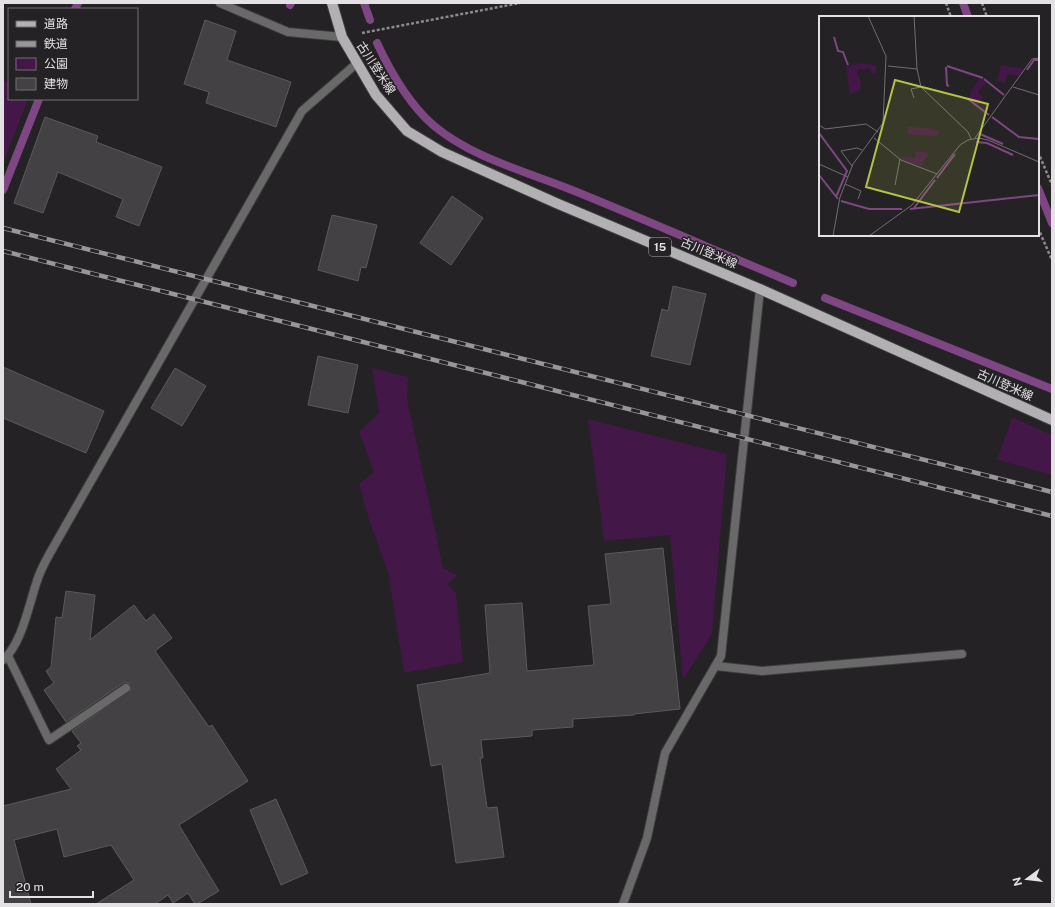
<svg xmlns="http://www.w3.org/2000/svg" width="1055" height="907" font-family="'Public Sans','Noto Sans JP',sans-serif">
	<rect width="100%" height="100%" fill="#242224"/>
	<g fill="#431747">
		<path d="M3 80 9 83V99H28L3 164Z"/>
		<path d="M372 368 408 377 407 399 443 568 457 575 448 584 456 593 463 662 404 673 388 572 369 520 359 484 374 472 359 432 379 413Z"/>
		<path d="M1012 417 1052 435V475L997 460Z"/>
		<path d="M588 419 727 454 712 634 683 680 670 535 604 541Z"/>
	</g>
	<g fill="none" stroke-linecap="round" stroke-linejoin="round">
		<g stroke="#7f4684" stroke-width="8">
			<path d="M364 3 370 20"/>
			<path d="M963 3 968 17"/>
			<path d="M290 5 291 3"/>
			<path d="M75 9 78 3"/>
			<path d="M377 43C391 73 408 103 433 125 472 158 525 171 572 190 646 220 719 252 793 283"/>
			<path d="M1038 188 1052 223"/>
			<path d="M3 190 39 99"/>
			<path d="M825 298 1052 389"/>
		</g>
	</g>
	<g fill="#434144" stroke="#5c595c">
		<path d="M205 20 236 31 227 60 291 82 276 127 206 103 209 92 184 84Z"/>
		<path d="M45 117 98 136 96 142 162 167 139 226 116 217 123 199 58 172 43 213 14 203Z"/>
		<path d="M452 196 483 218 451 265 420 243Z"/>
		<path d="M332 215 377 225 366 268 361 267 358 281 318 270Z"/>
		<path d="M673 286 706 294 690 365 651 356 662 309 668 311Z"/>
		<path d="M318 356 358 365 348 413 308 405Z"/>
		<path d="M3 367 104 411 86 453 3 418Z"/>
		<path d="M175 368 206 386 182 426 151 408Z"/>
		<path d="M663 548 680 709 634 714V715L573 719V727L532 730V736L481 740 483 758H480L487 808 497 807 504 857 456 863 442 764 431 766 417 685 490 673 485 605 522 603 527 671 594 665 588 606 611 604 605 554Z"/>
		<path d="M66 591 95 595 90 640 134 605 146 621 154 614 172 638 155 651 209 727 212 725 248 781 179 825 219 891 197 904H195L188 893 173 903 168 895 155 904H96L134 880 111 845 64 857 57 829 14 840 31 904H3V806L71 789 56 769 81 750 77 746 81 743 72 731 131 690 129 683H123L66 722 44 690 54 683 46 671 51 667 56 617 62 618Z"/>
		<path d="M276 799 308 873 281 885 250 810Z"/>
	</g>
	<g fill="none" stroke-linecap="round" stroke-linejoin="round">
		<g stroke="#3f3d3f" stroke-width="10">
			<g id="lane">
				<path d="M8 656 49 740 126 688"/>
				<path d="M716 666 762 671 962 654"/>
				<path d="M623 904 647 838 665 753 721 656 760 289"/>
			</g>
		</g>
		<g stroke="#3f3d3f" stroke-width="10">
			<g id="street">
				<path d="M220 3 288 32 342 37"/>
				<path d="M3 660C22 644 29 604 37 581 40 571 45 562 50 553L302 111 356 64"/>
			</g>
		</g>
		<g stroke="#3f3d3f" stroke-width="12">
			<path id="primary" d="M332 3 342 37 376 95 407 131 442 152 556 203 760 289 1052 420"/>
		</g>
		<g stroke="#8c8a8c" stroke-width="2.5" stroke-dasharray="3 2" stroke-linecap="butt">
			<path d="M946 3 951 17"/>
			<path d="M982 3 987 17"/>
			<path d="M362 33 520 3"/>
			<path d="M1038 152 1052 185"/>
			<path d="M1038 228 1052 260"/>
		</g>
		<use href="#lane" stroke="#6a696a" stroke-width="8"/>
		<use href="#street" stroke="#6a696a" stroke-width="8"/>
		<use href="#primary" stroke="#b2b0b2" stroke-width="10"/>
		<g stroke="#989698" stroke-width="4.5">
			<g id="rail">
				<path d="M3 228 1052 492"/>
				<path d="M3 251 1052 516"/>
			</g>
		</g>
		<use href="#rail" stroke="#242224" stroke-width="3" stroke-dasharray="9" stroke-linecap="butt"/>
	</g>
	<g text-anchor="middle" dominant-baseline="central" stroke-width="3" stroke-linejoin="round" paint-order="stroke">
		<rect fill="#242224" stroke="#aaa8aa" stroke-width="1" x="649" y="238" width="22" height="18" rx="3"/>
		<g font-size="11" font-weight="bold" fill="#e3e1e3">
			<text x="660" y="247">15</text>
		</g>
		<g font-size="12" fill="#e3e1e3" stroke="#242224">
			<text transform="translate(376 68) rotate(57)">古川登米線</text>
			<text transform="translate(709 253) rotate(23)">古川登米線</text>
			<text transform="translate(1005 385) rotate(24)">古川登米線</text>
		</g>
	</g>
	<g transform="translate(819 16)">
		<rect width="220" height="220" fill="#242224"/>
		<path d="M43 47 57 49V57L53 58 51 52 38 54 42 67 41 75 31 78 27 50ZM182 49 205 53 201 60 188 58 187 67 178 65ZM160 62 167 66 159 77 164 81 159 89 149 82ZM89 111 110 112 121 116 119 120 98 119 89 118ZM97 135 110 137 102 150 85 144 81 140 96 142Z" fill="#431747"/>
		<path fill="none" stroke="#7f4684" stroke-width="2" d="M15 21 19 35 24 36 29 49M128 50 164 62M127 51 128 69 130 70M208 54 215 44H220M165 63 185 79M149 83 170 99M173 101 200 121 220 123M0 117 28 155 17 181M161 118 184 128M157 126 168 127 194 139M0 159 19 183M118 162 136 138M22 185 50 193H83M95 192 116 164M91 193 220 179"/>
		<path fill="none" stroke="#706e70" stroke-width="1" d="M95 0 98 53M69 50 98 53 102 71 149 116 152 123M194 71 220 79M95 82 92 73 102 71M0 109 6 113 47 108 59 116M55 122 82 144 118 158M156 122 213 43 220 42M0 148 29 161M33 150 22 135 38 132 43 134M26 168 42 175 39 183M76 169 81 143M14 220 21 181 34 148 64 107 67 40 49 0M50 220 93 189 141 129 149 124 160 122 169 124 220 146"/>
		<path fill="#b6c148" fill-opacity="0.15" stroke="#b6c148" stroke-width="2" d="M76 64 169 88 140 196 47 171Z"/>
		<rect width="220" height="220" fill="none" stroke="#e3e1e3" stroke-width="2"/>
	</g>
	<rect width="1055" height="907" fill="none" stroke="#e3e1e3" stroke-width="8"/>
	<rect x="8" y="8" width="130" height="92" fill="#242224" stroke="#706e70"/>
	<rect x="16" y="21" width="20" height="6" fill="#b2b0b2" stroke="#706e70"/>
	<text x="44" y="28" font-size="12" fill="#e3e1e3">道路</text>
	<rect x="16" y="41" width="20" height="6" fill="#989698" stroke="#706e70"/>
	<text x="44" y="48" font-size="12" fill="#e3e1e3">鉄道</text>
	<rect x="16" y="58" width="20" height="12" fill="#431747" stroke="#706e70"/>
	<text x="44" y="68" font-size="12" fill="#e3e1e3">公園</text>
	<rect x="16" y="78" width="20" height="12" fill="#434144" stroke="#706e70"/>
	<text x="44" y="88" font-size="12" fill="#e3e1e3">建物</text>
	<g transform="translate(1027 879) rotate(255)" stroke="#242224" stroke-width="3" paint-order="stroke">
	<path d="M0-3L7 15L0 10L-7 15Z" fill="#e3e1e3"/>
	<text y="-6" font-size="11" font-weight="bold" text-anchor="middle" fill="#e3e1e3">N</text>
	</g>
	<path d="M10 891v6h83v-6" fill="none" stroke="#e3e1e3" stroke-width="2"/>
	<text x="16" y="891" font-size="12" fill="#e3e1e3" stroke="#242224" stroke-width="3" paint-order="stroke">20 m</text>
</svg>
